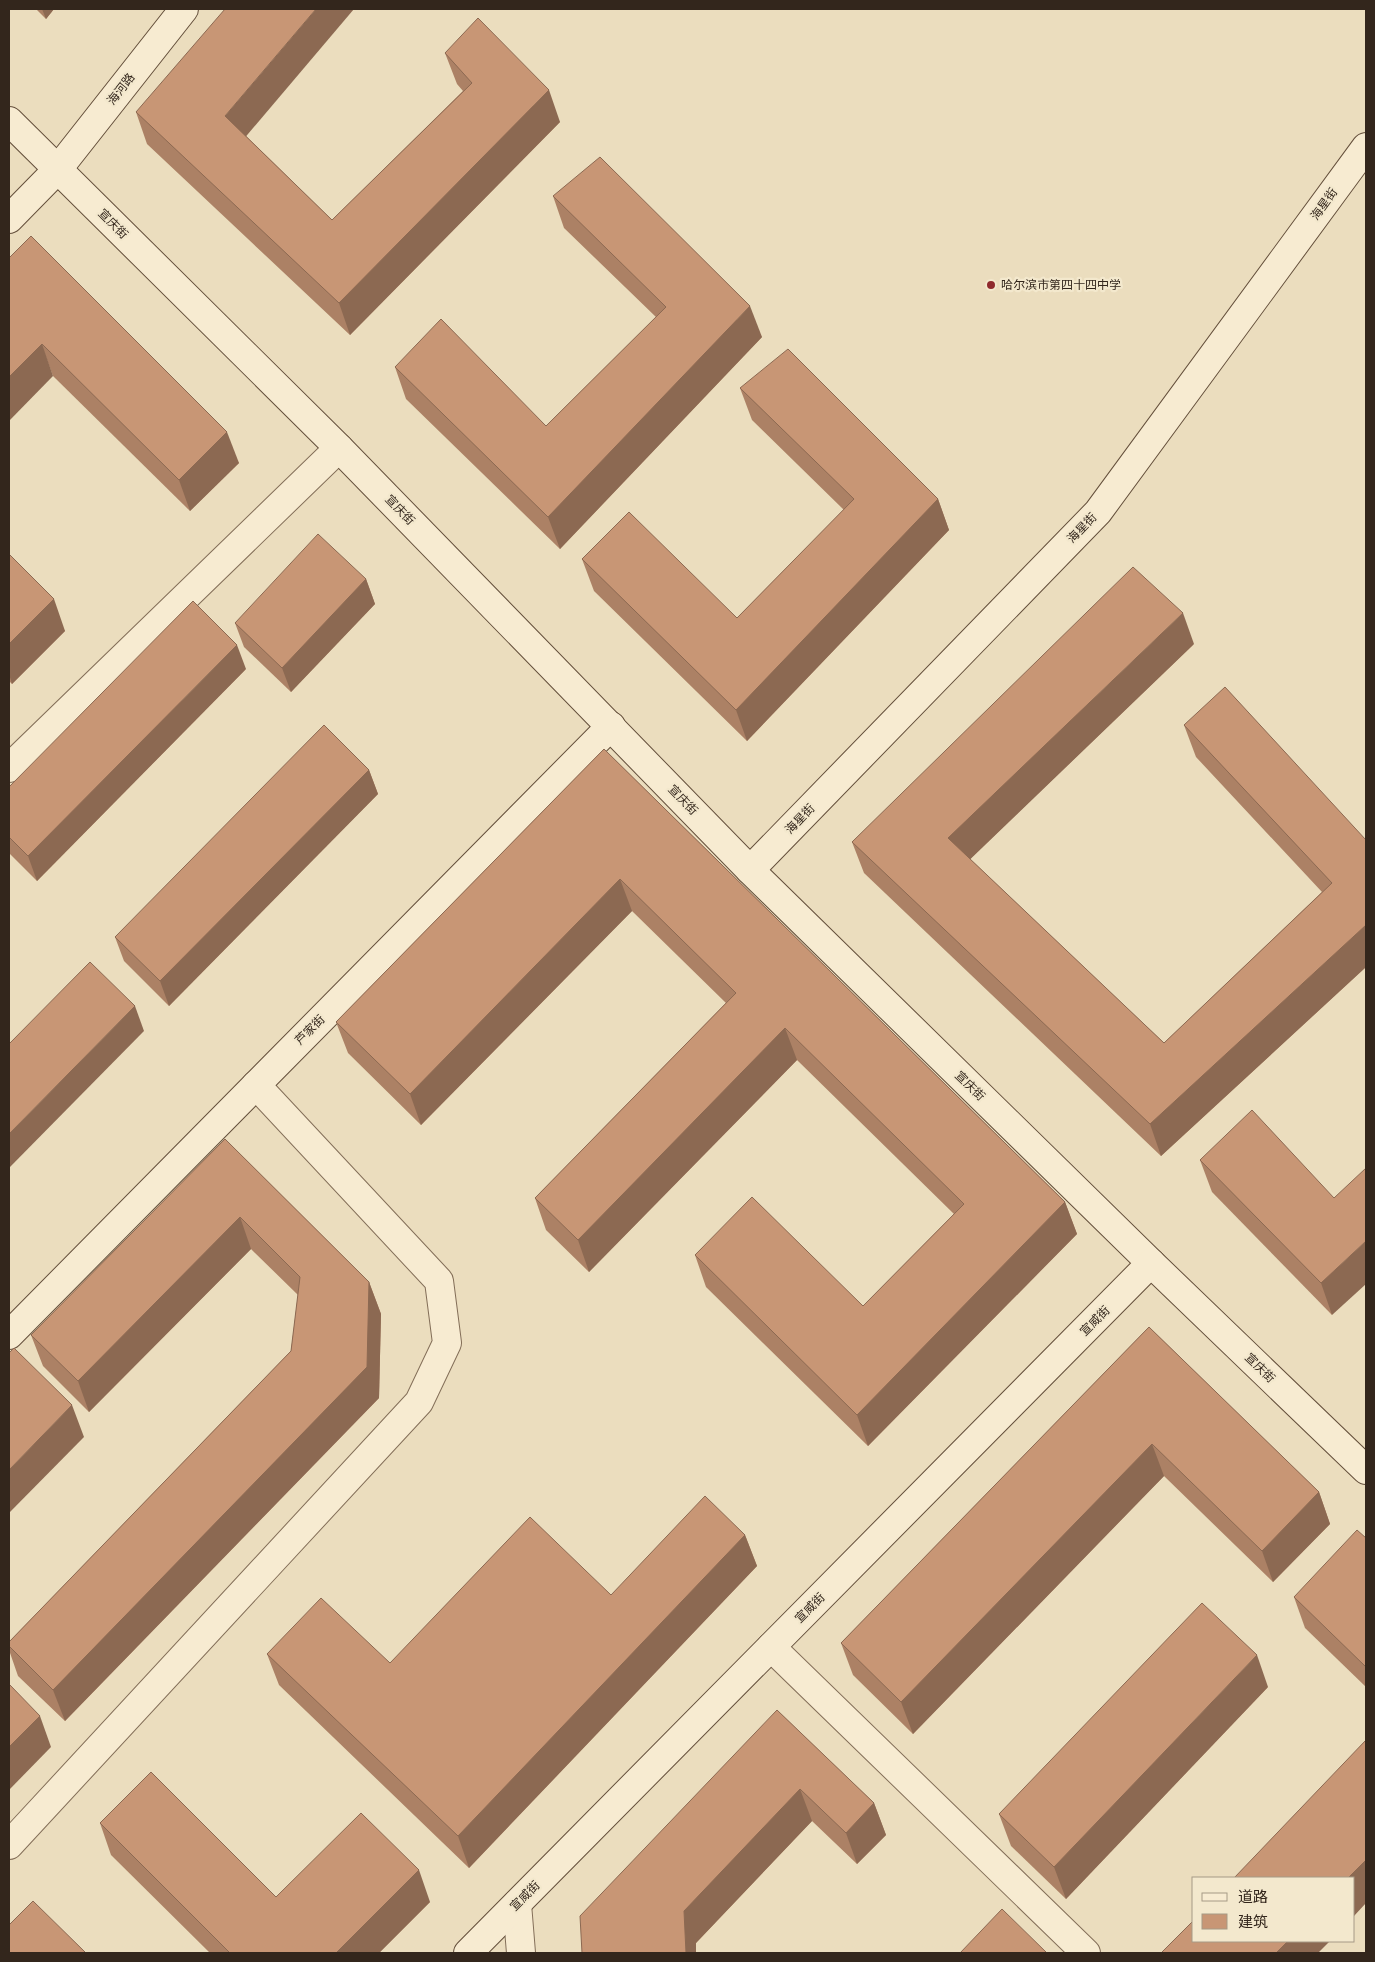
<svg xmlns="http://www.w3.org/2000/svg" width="1375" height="1962" font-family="'Roboto Serif','Noto Sans SC',serif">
	<rect width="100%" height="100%" fill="#ebddbe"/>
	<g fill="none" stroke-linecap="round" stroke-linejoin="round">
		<g stroke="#836e58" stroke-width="30">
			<g id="street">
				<path d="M9 768 339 448"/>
				<path d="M771 1647 1086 1953"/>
				<path d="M9 1845 419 1402 447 1343 439 1281 256 1085"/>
				<path d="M517 1904 521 1953"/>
			</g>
		</g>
		<g stroke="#644f3b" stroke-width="30">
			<g id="secondary">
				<path d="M9 121 339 448 750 870 1151 1263 1366 1470"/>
				<path d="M9 219 58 169 184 9"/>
				<path d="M750 870 1098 512 1366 147"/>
				<path d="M9 1335 611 726"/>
				<path d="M468 1953 1151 1263"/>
			</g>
		</g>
		<use href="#street" stroke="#f7ebd1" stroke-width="28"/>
		<use href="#secondary" stroke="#f7ebd1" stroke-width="28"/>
	</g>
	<g fill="#ac8165">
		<path d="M36 9H54L46 19Z"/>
		<path d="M445 53 560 122 350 335 147 144 136 112 246 136 332 220 463 91 457 84Z"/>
		<path d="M553 196 762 337 560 549 406 399 395 367 546 426 656 317 564 228Z"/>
		<path d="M9 258 239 463 190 511 53 376Z"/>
		<path d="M740 388 938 499 949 530 747 741 594 591 582 559 737 618 844 510 752 420Z"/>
		<path d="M9 554 65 631 12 684 9 681Z"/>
		<path d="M366 579 375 604 291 692 244 647 235 623Z"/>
		<path d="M1194 644 970 859 1164 1043 1322 892 1196 757 1184 725 1366 840V967L1161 1156 864 873 852 842Z"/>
		<path d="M246 669 37 881 9 853V787Z"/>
		<path d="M604 749 1065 1202 1077 1234 868 1446 706 1287 695 1255 863 1306 954 1214 797 1060 589 1272 546 1230 535 1198 726 1003 632 911 421 1125 348 1053 336 1022Z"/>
		<path d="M369 770 378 794 169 1006 124 961 115 937Z"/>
		<path d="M225 1139 369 1282 381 1314 379 1398 65 1721 18 1676 9 1650V1642L291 1351 298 1295 251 1249 89 1412 43 1366 31 1335Z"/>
		<path d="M1200 1160 1334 1198 1332 1315 1212 1192Z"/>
		<path d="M1149 1327 1319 1492 1330 1524 1273 1582 1164 1476 913 1734 853 1675 841 1643Z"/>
		<path d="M745 1535 757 1566 469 1868 279 1685 267 1654 390 1663 611 1595Z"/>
		<path d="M1366 1538V1687L1305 1628 1294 1597Z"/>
		<path d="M1268 1687 1066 1899 1011 1846 999 1814Z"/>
		<path d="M777 1710 874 1803 886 1835 857 1864 812 1821 696 1943V1953H582Z"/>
		<path d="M100 1823 276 1897 430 1902 379 1953H210L111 1855Z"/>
	</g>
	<g fill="#8c6952">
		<path d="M42 9H54L46 19Z"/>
		<path d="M316 9H354L237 147 225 116Z"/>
		<path d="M549 90 560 122 350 335 339 303Z"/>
		<path d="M750 306 762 337 560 549 548 517Z"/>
		<path d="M42 344 53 376 9 421V377Z"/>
		<path d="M227 432 239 463 190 511 179 480Z"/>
		<path d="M938 499 949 530 747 741 736 710Z"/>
		<path d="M366 579 375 604 291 692 282 668Z"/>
		<path d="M54 599 65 631 12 684 9 674V644Z"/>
		<path d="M1183 613 1194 644 959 870 948 838Z"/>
		<path d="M237 645 246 669 37 881 28 856Z"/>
		<path d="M369 770 378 794 169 1006 160 981Z"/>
		<path d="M620 879 632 911 421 1125 410 1094Z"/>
		<path d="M1366 925V967L1161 1156 1150 1124Z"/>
		<path d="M135 1006 144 1031 9 1168V1134Z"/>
		<path d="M785 1028 797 1060 589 1272 578 1240Z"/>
		<path d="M1065 1202 1077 1234 868 1446 857 1415Z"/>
		<path d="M240 1217 251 1249 89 1412 78 1381Z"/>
		<path d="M1366 1241V1284L1332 1315 1321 1283Z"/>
		<path d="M369 1282 381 1314 379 1398 65 1721 53 1690Z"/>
		<path d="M72 1405 84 1437 9 1513V1470Z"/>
		<path d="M1152 1444 1164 1476 913 1734 901 1702Z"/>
		<path d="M1319 1492 1330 1524 1273 1582 1262 1551Z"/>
		<path d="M745 1535 757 1566 469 1868 458 1836Z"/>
		<path d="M1257 1655 1268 1687 1066 1899 1054 1867Z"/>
		<path d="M40 1716 51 1747 9 1790V1747Z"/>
		<path d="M800 1789 812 1821 696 1943V1953H686L684 1911Z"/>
		<path d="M874 1803 886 1835 857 1864 846 1833Z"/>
		<path d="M1366 1860V1903L1354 1916V1878H1348Z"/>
		<path d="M419 1870 430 1902 379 1953H336Z"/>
		<path d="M1288 1941H1330L1318 1953H1276Z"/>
	</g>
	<g fill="#c89675" stroke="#8c6952">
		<path d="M225 9H316L225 116 332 220 472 83 445 53 478 18 549 90 339 303 136 112Z"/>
		<path d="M600 157 750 306 548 517 395 367 441 319 546 426 666 307 553 196Z"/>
		<path d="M31 236 227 432 179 480 42 344 9 377V258Z"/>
		<path d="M788 349 938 499 736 710 582 559 629 512 737 618 854 499 740 388Z"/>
		<path d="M318 534 366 579 282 668 235 623Z"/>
		<path d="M9 554 54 599 9 644Z"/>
		<path d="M1133 567 1183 613 948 838 1164 1043 1332 883 1184 725 1225 687 1366 840V925L1150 1124 852 842Z"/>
		<path d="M193 601 237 645 28 856 9 837V787Z"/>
		<path d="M324 725 369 770 160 981 115 937Z"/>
		<path d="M604 749 1065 1202 857 1415 695 1255 752 1197 863 1306 964 1204 785 1028 578 1240 535 1198 736 993 620 879 410 1094 336 1022Z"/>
		<path d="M90 962 135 1006 9 1134V1044Z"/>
		<path d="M1252 1110 1334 1198 1366 1168V1241L1321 1283 1200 1160Z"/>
		<path d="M225 1139 369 1282 367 1367 53 1690 9 1646V1642L291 1351 300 1277 240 1217 78 1381 31 1335Z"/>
		<path d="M1149 1327 1319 1492 1262 1551 1152 1444 901 1702 841 1643Z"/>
		<path d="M14 1348 72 1405 9 1470V1353Z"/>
		<path d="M705 1496 745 1535 458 1836 267 1654 321 1598 390 1663 530 1517 611 1595Z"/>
		<path d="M1357 1530 1366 1538V1667L1294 1597Z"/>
		<path d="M1202 1603 1257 1655 1054 1867 999 1814Z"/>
		<path d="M9 1684 40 1716 9 1747Z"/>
		<path d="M777 1710 874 1803 846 1833 800 1789 684 1911 686 1953H582L580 1916Z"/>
		<path d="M1366 1740V1860L1348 1878H1234Z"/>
		<path d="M151 1772 276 1897 361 1813 419 1870 336 1953H230L100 1823Z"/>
		<path d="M33 1901 86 1953H9V1925Z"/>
		<path d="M1002 1909 1047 1953H960Z"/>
		<path d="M1194 1920V1941H1288L1276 1953H1161Z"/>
	</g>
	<circle fill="#8f2a2d" stroke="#f3e8cd" stroke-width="2" cx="991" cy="285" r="5"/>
	<g text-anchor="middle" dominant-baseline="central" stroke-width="4.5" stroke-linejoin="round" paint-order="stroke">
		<g font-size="12" fill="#33261c" stroke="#f3e8cd">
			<text transform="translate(121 89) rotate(-52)">海河路</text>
			<text transform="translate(1324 204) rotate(-54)">海星街</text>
			<text transform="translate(113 224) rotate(45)">宣庆街</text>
			<text transform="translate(400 510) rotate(46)">宣庆街</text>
			<text transform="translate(1082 528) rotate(-46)">海星街</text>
			<text transform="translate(683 800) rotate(46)">宣庆街</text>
			<text transform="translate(800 819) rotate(-46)">海星街</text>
			<text transform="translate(310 1030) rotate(-45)">芦家街</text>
			<text transform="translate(970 1086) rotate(44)">宣庆街</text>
			<text transform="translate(1095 1321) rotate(-45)">宣威街</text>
			<text transform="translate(1260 1368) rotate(44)">宣庆街</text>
			<text transform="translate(810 1608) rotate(-45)">宣威街</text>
			<text transform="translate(525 1896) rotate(-45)">宣威街</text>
		</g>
		<g font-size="12" fill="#33261c" stroke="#f3e8cd" text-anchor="start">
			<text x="1001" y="285">哈尔滨市第四十四中学</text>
		</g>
	</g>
	<rect width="1375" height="1962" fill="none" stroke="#33261c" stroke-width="20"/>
	<rect x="1192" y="1877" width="162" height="65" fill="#f3e8cd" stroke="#a69a86"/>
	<rect x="1202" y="1893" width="25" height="8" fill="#f7ebd1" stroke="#a69a86"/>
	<text x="1238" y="1902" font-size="15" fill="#33261c">道路</text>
	<rect x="1202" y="1914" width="25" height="15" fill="#c89675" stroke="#a69a86"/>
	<text x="1238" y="1927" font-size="15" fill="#33261c">建筑</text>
</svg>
